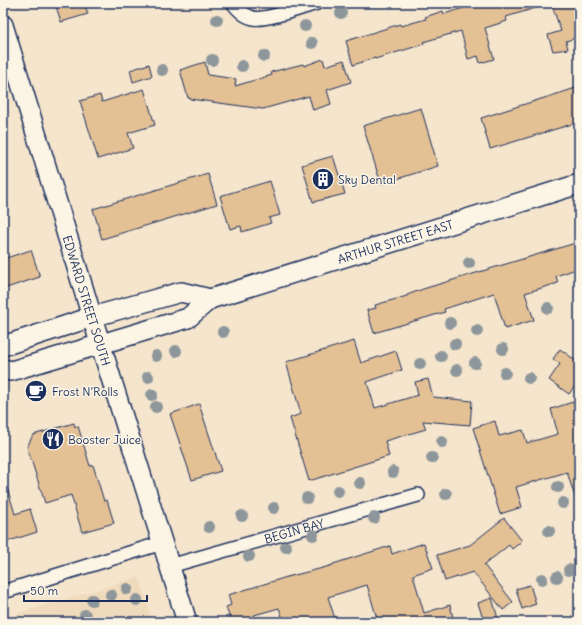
<svg xmlns="http://www.w3.org/2000/svg" width="582" height="625" font-family="Delius,sans-serif">
	<rect width="100%" height="100%" fill="#f5e5cd"/>
	<filter id="ink" filterUnits="userSpaceOnUse"><feTurbulence type="fractalNoise" baseFrequency=".025" numOctaves="2"/><feDisplacementMap in="SourceGraphic" scale="8" xChannelSelector="R" yChannelSelector="G"/><feConvolveMatrix kernelMatrix="1 2 1 2 8 2 1 2 1" color-interpolation-filters="sRGB"/></filter>
	<g filter="url(#ink)">
		<path fill="#f0dabc" d="M139 577 153 622H3V618Z"/>
		<g fill="#e4c095" stroke="#1b2f5e">
			<path d="M55 3H84L88 14 61 22Z"/>
			<path d="M469 3H542V6L506 17 507 21 485 28 494 59 480 63 478 56 468 59 461 31 423 42 424 44 375 59V58L353 65 346 41 400 24 401 26 426 19 425 17 443 11 444 14 470 6Z"/>
			<path d="M551 3H579V37L566 41 568 49 553 51 548 35 561 31Z"/>
			<path d="M323 59 325 66 344 60 351 82 327 90 331 104 313 110 309 96 263 109 190 99V98H188L180 70 205 62 208 75 236 79 235 86 272 75 271 72 303 64 304 66Z"/>
			<path d="M149 64 152 76 133 82 130 70Z"/>
			<path d="M579 87V122L490 149 481 118Z"/>
			<path d="M144 89 155 125 128 133 133 148 98 159 80 101 100 95 102 102Z"/>
			<path d="M421 108 438 166 381 184 363 126Z"/>
			<path d="M333 156 345 194 313 202 302 165Z"/>
			<path d="M208 174 217 204 102 239 93 209Z"/>
			<path d="M270 181 280 215 269 218 271 223 242 232 241 226 230 229 220 196Z"/>
			<path d="M579 242V268L556 276 558 283 525 293 534 320 505 329 494 293 444 309 445 312 374 333 367 310 376 308 375 305 407 296V295L423 289Z"/>
			<path d="M31 250 40 277 3 289V259Z"/>
			<path d="M354 341 361 363 396 351 402 370 367 382 375 408 418 395 415 382 428 379 433 397 472 401 470 425 423 421 426 429 385 441 389 456 309 481 290 418 301 414 286 362Z"/>
			<path d="M560 349 579 363V380L569 394 549 380 560 364 553 359Z"/>
			<path d="M573 402 579 422V500H576L567 472 516 487 522 507 500 514 473 428 495 421 499 436 523 430 527 443 558 434 551 409Z"/>
			<path d="M199 404 221 471 192 480 170 414Z"/>
			<path d="M74 423 75 427 78 426 90 466 93 465 104 501 107 500 114 523 82 532 71 495 45 503 27 447 33 435Z"/>
			<path d="M3 484H6L15 514 30 509 37 532 6 542 3 535Z"/>
			<path d="M504 518 522 541 512 549 509 545 484 565 513 602 503 610 473 572 445 581 437 555 470 545Z"/>
			<path d="M424 543 433 568 413 575 424 613 450 605 454 622H378L367 585 328 597 336 622H284L279 608 254 615 256 622H231L226 607 231 605 228 595 287 577 319 569 333 565V564L390 546 392 554Z"/>
			<path d="M530 585 536 604 522 609 516 589Z"/>
			<path d="M492 598 499 622H484L478 603Z"/>
		</g>
		<g fill="none" stroke-linecap="round" stroke-linejoin="round">
			<g stroke="#1b2f5e" stroke-width="16">
				<g id="minor">
					<path d="M233 3C238 9 244 16 253 18 265 21 303 7 317 3"/>
					<path id="s1" d="M170 566 418 495"/>
					<path d="M3 592 162 543"/>
				</g>
			</g>
			<g stroke="#1b2f5e" stroke-width="22">
				<g id="secondary">
					<path id="s2" d="M3 25 92 317 187 622"/>
					<path d="M3 346 92 317 181 292 210 299"/>
					<path id="s3" d="M3 369 11 371 188 318 210 299 579 184"/>
				</g>
			</g>
			<use href="#minor" stroke="#fcf5e5" stroke-width="13"/>
			<use href="#secondary" stroke="#fcf5e5" stroke-width="19"/>
		</g>
		<g fill="#8d969a">
			<circle cx="341" cy="13" r="6"/>
			<circle cx="217" cy="20" r="6"/>
			<circle cx="305" cy="26" r="6"/>
			<circle cx="312" cy="43" r="6"/>
			<circle cx="264" cy="56" r="6"/>
			<circle cx="212" cy="60" r="6"/>
			<circle cx="242" cy="66" r="6"/>
			<circle cx="162" cy="70" r="6"/>
			<circle cx="469" cy="263" r="6"/>
			<circle cx="548" cy="308" r="6"/>
			<circle cx="450" cy="323" r="6"/>
			<circle cx="477" cy="331" r="6"/>
			<circle cx="223" cy="332" r="6"/>
			<circle cx="455" cy="344" r="6"/>
			<circle cx="503" cy="349" r="6"/>
			<circle cx="176" cy="351" r="6"/>
			<circle cx="156" cy="356" r="6"/>
			<circle cx="441" cy="356" r="6"/>
			<circle cx="475" cy="363" r="6"/>
			<circle cx="420" cy="364" r="6"/>
			<circle cx="457" cy="370" r="6"/>
			<circle cx="505" cy="373" r="6"/>
			<circle cx="148" cy="377" r="6"/>
			<circle cx="529" cy="378" r="6"/>
			<circle cx="152" cy="395" r="6"/>
			<circle cx="156" cy="407" r="6"/>
			<circle cx="442" cy="442" r="6"/>
			<circle cx="432" cy="458" r="6"/>
			<circle cx="393" cy="472" r="6"/>
			<circle cx="360" cy="483" r="6"/>
			<circle cx="558" cy="487" r="6"/>
			<circle cx="338" cy="491" r="6"/>
			<circle cx="446" cy="494" r="6"/>
			<circle cx="307" cy="498" r="6"/>
			<circle cx="563" cy="503" r="6"/>
			<circle cx="274" cy="508" r="6"/>
			<circle cx="242" cy="516" r="6"/>
			<circle cx="374" cy="518" r="6"/>
			<circle cx="209" cy="527" r="6"/>
			<circle cx="549" cy="531" r="6"/>
			<circle cx="313" cy="535" r="6"/>
			<circle cx="286" cy="547" r="6"/>
			<circle cx="249" cy="556" r="6"/>
			<circle cx="569" cy="570" r="6"/>
			<circle cx="557" cy="577" r="6"/>
			<circle cx="542" cy="579" r="6"/>
			<circle cx="127" cy="589" r="6"/>
			<circle cx="111" cy="595" r="6"/>
			<circle cx="92" cy="600" r="6"/>
			<circle cx="137" cy="600" r="6"/>
			<circle cx="85" cy="615" r="6"/>
		</g>
	</g>
	<defs>
		<g id="building-disc" transform="scale(1.15)"><circle r="9.5" fill="#1b2f5e" stroke="#fcf5e5"/><path d="M-4-6H4V6H1V3H-1V6H-4ZM-2.5-4.3h1.7v1.8h-1.7ZM.8-4.3h1.7v1.8H.8ZM-2.5-1h1.7V.8h-1.7ZM.8-1h1.7V.8H.8Z" fill="#fff"/></g>
		<g id="cafe-disc" transform="scale(1.15)"><circle r="9.5" fill="#1b2f5e" stroke="#fcf5e5"/><path d="M-5.5-4.5H6V0H3Q3 3.5 0 3.5H-2.5Q-5.5 3.5-5.5 0ZM3-3.2v2h1.7v-2ZM-6 4.5H4V6H-6Z" fill="#fff"/></g>
		<g id="restaurant-disc" transform="scale(1.15)"><circle r="9.5" fill="#1b2f5e" stroke="#fcf5e5"/><path d="M-5-6h1v4h1v-4h1v4h1v-4h1v5L-1.5 .5V6h-2V.5L-5-1ZM5-6V6H3V1.5H1.5Q1.5-4 5-6Z" fill="#fff"/></g>
	</defs>
	<g fill-rule="evenodd">
		<use href="#building-disc" x="323" y="179"/>
		<use href="#cafe-disc" x="36" y="391"/>
		<use href="#restaurant-disc" x="53" y="439"/>
	</g>
	<g text-anchor="middle" dominant-baseline="central" stroke-width="3" stroke-linejoin="round" paint-order="stroke">
		<g font-size="12" fill="#1b2f5e" stroke="#fcf5e5" text-anchor="start">
			<text x="338" y="179">Sky Dental</text>
			<text x="52" y="391">Frost N’Rolls</text>
			<text x="68" y="439">Booster Juice</text>
		</g>
		<g font-size="12" fill="#1b2f5e" stroke="#fcf5e5">
			<text stroke="none"><textPath href="#s3" startOffset="416">ARTHUR STREET EAST</textPath></text>
			<text stroke="none"><textPath href="#s2" startOffset="288">EDWARD STREET SOUTH</textPath></text>
			<text stroke="none"><textPath href="#s1" startOffset="129">BEGIN BAY</textPath></text>
		</g>
	</g>
	<rect width="582" height="625" fill="none" stroke="#fcf5e5" stroke-width="16"/>
	<rect x="8" y="8" width="566" height="609" fill="none" stroke="#1b2f5e" stroke-width="1.5" filter="url(#ink)"/>
	<path d="M24 595v6h123v-6" fill="none" stroke="#1b2f5e" stroke-width="2"/>
	<text x="30" y="595" font-size="12" fill="#1b2f5e" stroke="#fcf5e5" stroke-width="3" paint-order="stroke">50 m</text>
</svg>
